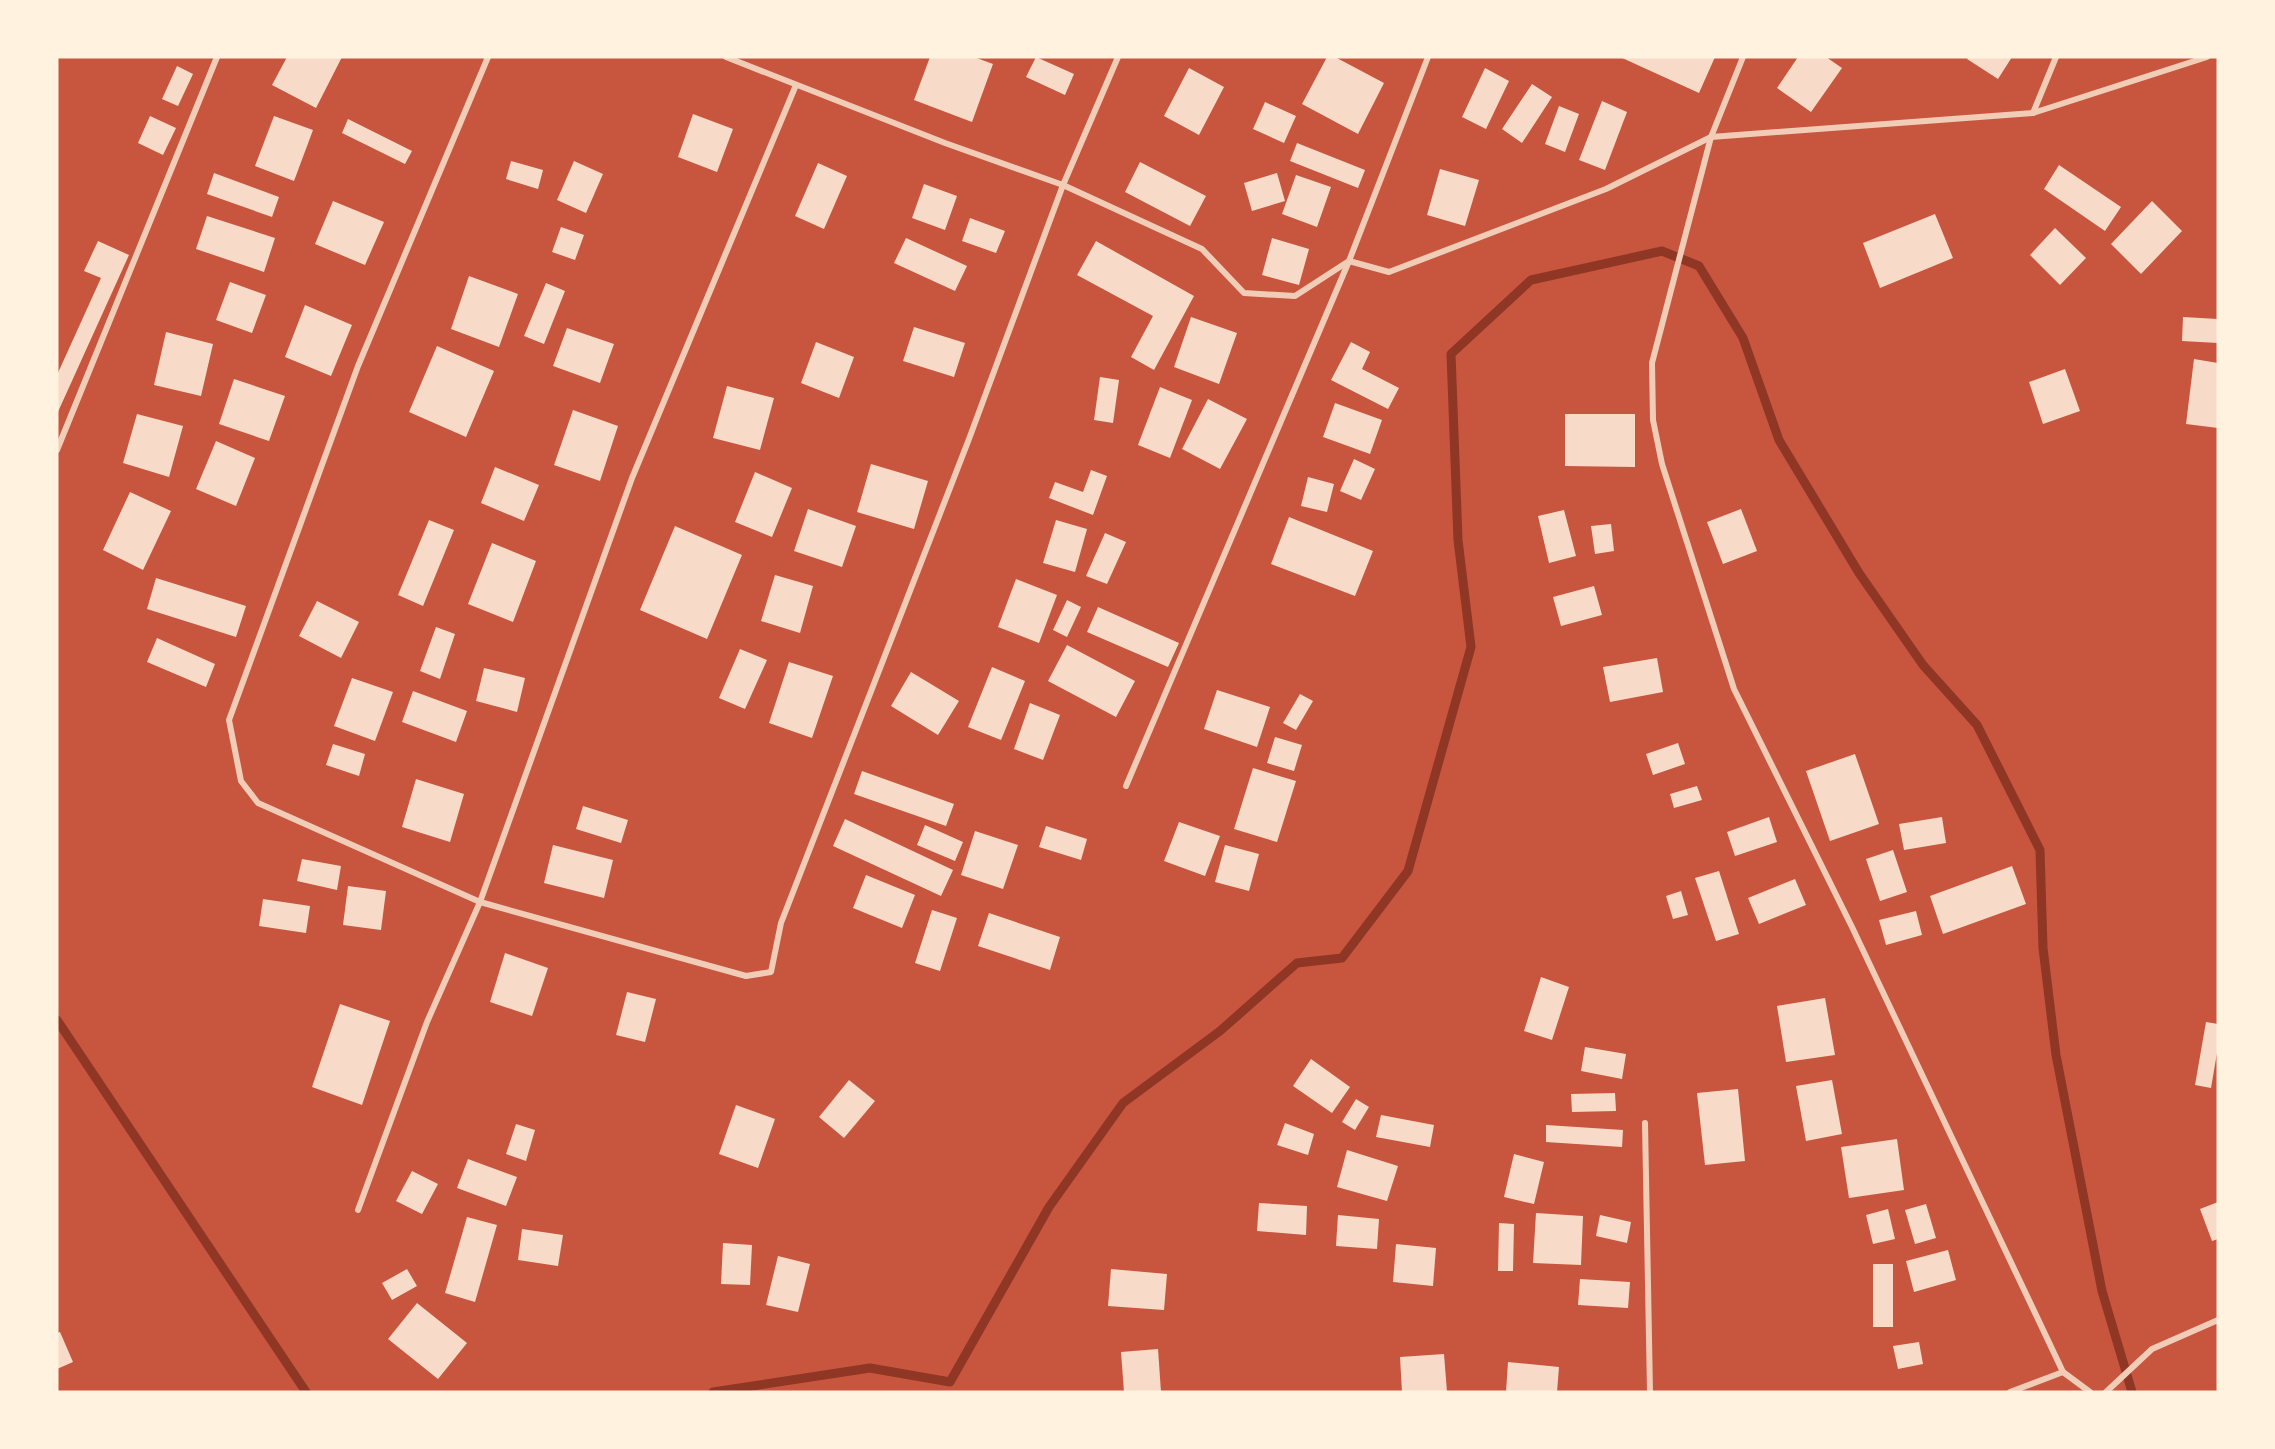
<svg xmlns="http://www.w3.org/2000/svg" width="2275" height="1449" font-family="'Roboto Serif',serif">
	<rect width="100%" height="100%" fill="#c8553d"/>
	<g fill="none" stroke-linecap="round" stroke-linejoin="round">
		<g stroke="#8f3625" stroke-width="9">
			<path d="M57 1020 306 1392"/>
			<path d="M713 1392 870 1368 950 1382 1049 1207 1123 1103 1220 1031 1297 963 1342 958 1408 871 1471 647 1458 540 1451 354 1531 280 1662 251 1699 266 1743 338 1779 440 1859 573 1923 665 1977 725 2040 850 2043 948 2056 1055 2102 1291 2132 1392"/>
		</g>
	</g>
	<g fill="#f7dbc8">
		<path d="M287 57H342L316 108 272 85Z"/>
		<path d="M930 57H974L993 64 972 122 914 100Z"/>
		<path d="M1036 57 1074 74 1065 95 1026 77Z"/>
		<path d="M1327 57H1335L1384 83 1358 134 1302 104Z"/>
		<path d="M1620 57H1715L1699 93Z"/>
		<path d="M1798 57H1826L1842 68 1811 112 1777 88Z"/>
		<path d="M1969 57H2012L1998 79 1967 59Z"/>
		<path d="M177 66 193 74 178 106 162 99Z"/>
		<path d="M1189 68 1224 87 1199 135 1164 116Z"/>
		<path d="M1485 68 1509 81 1486 129 1462 117Z"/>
		<path d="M1532 84 1552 97 1522 143 1502 129Z"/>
		<path d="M1602 101 1627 112 1605 170 1579 160Z"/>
		<path d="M1265 102 1296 116 1284 143 1253 129Z"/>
		<path d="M1559 106 1579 114 1565 152 1545 144Z"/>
		<path d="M693 114 733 129 717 172 678 157Z"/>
		<path d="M150 116 176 128 163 155 138 143Z"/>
		<path d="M274 116 313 130 294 181 255 166Z"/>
		<path d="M348 119 412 151 405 164 342 133Z"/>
		<path d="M1297 143 1365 170 1358 188 1290 161Z"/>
		<path d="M511 161 543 170 538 189 506 179Z"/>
		<path d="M574 161 603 174 586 213 557 200Z"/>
		<path d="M1140 162 1206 196 1190 226 1125 192Z"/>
		<path d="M818 163 847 176 824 229 795 216Z"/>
		<path d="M2059 165 2121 207 2105 231 2044 189Z"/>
		<path d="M1440 169 1479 180 1465 226 1427 215Z"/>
		<path d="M214 173 279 197 272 217 207 194Z"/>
		<path d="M1277 173 1285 201 1252 211 1244 183Z"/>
		<path d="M1296 175 1331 187 1317 227 1282 214Z"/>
		<path d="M924 184 957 196 945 230 912 218Z"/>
		<path d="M333 201 384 222 365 265 315 244Z"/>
		<path d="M2152 201 2182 231 2141 274 2111 244Z"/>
		<path d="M1935 214 1953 258 1880 288 1863 243Z"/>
		<path d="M207 216 275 238 264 272 196 249Z"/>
		<path d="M970 218 1005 231 996 253 962 241Z"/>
		<path d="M561 227 584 235 575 260 552 252Z"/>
		<path d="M2055 228 2086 258 2060 285 2030 255Z"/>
		<path d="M906 238 967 266 955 291 894 263Z"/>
		<path d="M1272 238 1309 249 1299 285 1262 275Z"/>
		<path d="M98 241 129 255 57 414V375L101 278 84 271Z"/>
		<path d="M1096 241 1194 296 1154 370 1131 357 1153 316 1077 275Z"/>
		<path d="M469 276 518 294 499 347 451 329Z"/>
		<path d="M230 282 266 295 252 333 216 320Z"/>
		<path d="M546 283 565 291 544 344 524 336Z"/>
		<path d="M305 305 352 325 331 376 285 357Z"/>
		<path d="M1191 317 1237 333 1219 384 1174 367Z"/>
		<path d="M2183 317 2218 319V343L2182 341Z"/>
		<path d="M914 327 965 343 954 377 903 361Z"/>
		<path d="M567 328 614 344 600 383 553 366Z"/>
		<path d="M166 332 213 344 201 396 154 385Z"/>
		<path d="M816 342 854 357 839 398 801 383Z"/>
		<path d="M1351 342 1370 352 1362 369 1399 388 1388 409 1331 380Z"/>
		<path d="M437 346 494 371 466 437 409 412Z"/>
		<path d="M2194 359 2218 363V428L2186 424Z"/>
		<path d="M2065 369 2080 411 2043 424 2029 382Z"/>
		<path d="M1100 377 1119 380 1113 423 1094 420Z"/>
		<path d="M234 379 285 396 269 441 219 424Z"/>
		<path d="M727 386 774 398 760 450 713 438Z"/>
		<path d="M1160 387 1192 400 1170 458 1138 445Z"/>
		<path d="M1208 399 1247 419 1220 469 1182 449Z"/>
		<path d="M1335 403 1382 420 1370 454 1323 437Z"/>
		<path d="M573 410 618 426 600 481 554 465Z"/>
		<path d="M137 414 183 426 169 477 123 463Z"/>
		<path d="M1565 414H1635V467L1565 466Z"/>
		<path d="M216 441 255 458 236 506 196 489Z"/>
		<path d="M1354 459 1375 469 1361 500 1340 491Z"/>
		<path d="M871 464 928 481 914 529 857 512Z"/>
		<path d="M495 467 539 485 524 521 481 503Z"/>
		<path d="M1091 470 1107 476 1093 515 1049 498 1055 482 1083 492Z"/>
		<path d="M755 472 792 488 772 537 735 522Z"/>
		<path d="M1308 477 1334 484 1327 512 1301 506Z"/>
		<path d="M130 492 171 511 143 570 103 550Z"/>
		<path d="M808 509 856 526 842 567 794 551Z"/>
		<path d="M1741 509 1757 551 1723 564 1707 522Z"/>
		<path d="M1564 510 1576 556 1549 563 1538 516Z"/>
		<path d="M1289 517 1373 551 1355 596 1271 564Z"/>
		<path d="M429 520 454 530 423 606 398 595Z"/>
		<path d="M1056 520 1087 529 1075 572 1043 563Z"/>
		<path d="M1611 524 1614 551 1595 554 1591 526Z"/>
		<path d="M675 526 742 555 707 639 640 610Z"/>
		<path d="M1105 533 1126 542 1107 584 1086 576Z"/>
		<path d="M492 543 536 561 513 622 468 604Z"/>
		<path d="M775 575 813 586 800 633 761 621Z"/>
		<path d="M156 578 246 606 236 637 147 609Z"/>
		<path d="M1016 579 1057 595 1039 643 998 627Z"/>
		<path d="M1594 586 1602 615 1561 626 1553 597Z"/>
		<path d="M1067 600 1081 607 1067 637 1053 630Z"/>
		<path d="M317 601 359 622 341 658 299 636Z"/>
		<path d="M1098 607 1179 643 1168 667 1087 632Z"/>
		<path d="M436 627 455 634 440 679 420 671Z"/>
		<path d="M157 638 215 664 206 687 147 662Z"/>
		<path d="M1067 645 1135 681 1116 717 1048 681Z"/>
		<path d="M740 649 767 660 745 709 719 698Z"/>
		<path d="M1657 658 1663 692 1610 702 1603 667Z"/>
		<path d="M789 662 833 676 812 738 769 723Z"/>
		<path d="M992 667 1025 681 1001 740 968 727Z"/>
		<path d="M484 668 525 678 517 712 476 701Z"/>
		<path d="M911 672 959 701 938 735 891 706Z"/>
		<path d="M352 678 393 692 375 741 334 726Z"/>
		<path d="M1217 690 1270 707 1257 747 1204 729Z"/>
		<path d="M413 691 467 711 456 742 402 722Z"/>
		<path d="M1300 694 1313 701 1296 730 1283 723Z"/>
		<path d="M1030 703 1060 715 1043 760 1014 749Z"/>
		<path d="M1275 737 1302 745 1294 771 1267 763Z"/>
		<path d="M1678 743 1685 764 1653 775 1646 754Z"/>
		<path d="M333 744 365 754 359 776 326 765Z"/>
		<path d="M1855 754 1879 824 1830 841 1806 771Z"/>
		<path d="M1253 768 1296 781 1277 842 1234 829Z"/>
		<path d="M862 771 954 804 946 826 854 794Z"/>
		<path d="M416 779 464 794 450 842 402 827Z"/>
		<path d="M1697 786 1702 800 1674 808 1670 794Z"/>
		<path d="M583 806 628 820 621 843 576 829Z"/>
		<path d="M1769 817 1777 842 1735 856 1727 832Z"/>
		<path d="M1942 817 1946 843 1904 850 1899 824Z"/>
		<path d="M845 819 953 870 941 896 833 846Z"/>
		<path d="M1179 822 1220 836 1205 876 1164 861Z"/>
		<path d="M925 825 963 842 955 861 917 845Z"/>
		<path d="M1046 826 1087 839 1081 860 1039 847Z"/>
		<path d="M975 831 1018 845 1003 889 961 875Z"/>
		<path d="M553 845 613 860 604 898 544 883Z"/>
		<path d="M1225 845 1259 854 1249 891 1215 882Z"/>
		<path d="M1893 850 1907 892 1880 901 1866 859Z"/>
		<path d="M302 859 341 866 337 890 297 881Z"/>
		<path d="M2012 866 2026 904 1943 934 1930 896Z"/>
		<path d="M1719 871 1739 934 1716 941 1695 878Z"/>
		<path d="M866 875 915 895 902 928 853 908Z"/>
		<path d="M1795 879 1806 905 1759 924 1748 898Z"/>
		<path d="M348 886 386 891 381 930 343 925Z"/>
		<path d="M1681 891 1688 915 1673 919 1666 896Z"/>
		<path d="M263 899 310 906 306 933 259 926Z"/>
		<path d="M932 910 957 918 940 971 915 963Z"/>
		<path d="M1916 911 1922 935 1886 945 1879 920Z"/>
		<path d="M989 913 1060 937 1050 970 978 946Z"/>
		<path d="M505 953 548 968 532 1016 490 1002Z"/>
		<path d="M1541 977 1569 987 1552 1040 1524 1031Z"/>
		<path d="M627 992 656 999 645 1042 616 1035Z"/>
		<path d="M1825 998 1835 1055 1786 1062 1777 1006Z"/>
		<path d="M340 1004 390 1021 362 1105 312 1087Z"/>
		<path d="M2206 1022 2218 1024V1047L2211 1088 2195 1085Z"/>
		<path d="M1585 1047 1626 1054 1622 1079 1581 1071Z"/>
		<path d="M1311 1059 1350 1087 1332 1113 1293 1086Z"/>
		<path d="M849 1080 875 1101 844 1138 819 1117Z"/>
		<path d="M1832 1080 1842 1134 1806 1141 1796 1086Z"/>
		<path d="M1738 1089 1745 1161 1705 1165 1697 1093Z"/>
		<path d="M1615 1093 1616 1111 1572 1112 1571 1094Z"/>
		<path d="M1356 1099 1369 1107 1355 1130 1342 1122Z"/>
		<path d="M736 1105 775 1119 758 1168 719 1154Z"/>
		<path d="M1381 1115 1434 1125 1430 1147 1376 1137Z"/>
		<path d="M1285 1123 1314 1134 1308 1155 1277 1145Z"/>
		<path d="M516 1124 535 1130 526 1161 506 1154Z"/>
		<path d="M1546 1125 1623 1130 1622 1147 1546 1142Z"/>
		<path d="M1897 1139 1904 1190 1849 1198 1841 1147Z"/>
		<path d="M1347 1150 1398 1166 1387 1201 1337 1187Z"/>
		<path d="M1514 1154 1544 1162 1534 1204 1504 1197Z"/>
		<path d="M468 1159 517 1177 506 1206 457 1188Z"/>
		<path d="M412 1171 438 1184 422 1214 396 1201Z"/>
		<path d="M2218 1202V1239L2212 1241 2200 1209Z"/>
		<path d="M1259 1203 1307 1206 1306 1235 1257 1231Z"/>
		<path d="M1926 1204 1936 1238 1915 1244 1905 1210Z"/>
		<path d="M1888 1209 1895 1239 1873 1244 1866 1215Z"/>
		<path d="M1536 1213 1583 1216 1581 1265 1533 1263Z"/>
		<path d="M1338 1215 1379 1219 1377 1249 1336 1246Z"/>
		<path d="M1600 1215 1631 1222 1627 1243 1596 1236Z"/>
		<path d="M467 1217 497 1225 475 1302 445 1293Z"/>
		<path d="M1499 1223 1514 1224 1513 1271H1498Z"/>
		<path d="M522 1229 563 1235 558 1266 518 1260Z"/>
		<path d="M723 1243 752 1245 750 1285 721 1284Z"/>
		<path d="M1396 1244 1436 1248 1433 1286 1393 1282Z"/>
		<path d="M1948 1250 1956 1280 1914 1292 1906 1261Z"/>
		<path d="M778 1256 810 1264 798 1312 766 1305Z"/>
		<rect x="1873" y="1264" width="20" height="63"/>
		<path d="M407 1269 417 1286 392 1300 382 1283Z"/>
		<path d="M1111 1269 1167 1274 1164 1310 1108 1306Z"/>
		<path d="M1580 1279 1630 1282 1628 1308 1578 1305Z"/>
		<path d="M417 1303 467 1343 438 1379 388 1339Z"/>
		<path d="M60 1332 73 1362 57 1369V1333Z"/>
		<path d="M1919 1342 1923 1364 1898 1369 1893 1346Z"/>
		<path d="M1158 1349 1161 1392H1124L1121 1352Z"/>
		<path d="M1444 1354 1447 1392H1402L1400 1357Z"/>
		<path d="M1508 1362 1559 1367 1557 1392H1506Z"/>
	</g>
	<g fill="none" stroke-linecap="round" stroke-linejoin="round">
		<g stroke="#f1ccb7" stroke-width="6">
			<path d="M488 57 358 366 229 720 241 781 258 803 480 902 746 976 771 972 781 923 969 439 1063 185 1118 57"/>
			<path d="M726 57 945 143 1063 185 1202 249 1244 293 1295 296 1349 261 1389 272 1606 189 1711 137 2033 113 2207 57"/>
			<path d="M1743 57 1711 137 1652 363 1653 420 1662 464 1734 689 1852 927 2063 1372"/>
			<path d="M2033 113 2056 57"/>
			<path d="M57 450 217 57"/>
			<path d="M1126 786 1349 261 1428 57"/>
			<path d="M1645 1123 1650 1392"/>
			<path d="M358 1210 427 1022 480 902 632 478 796 85"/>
			<path d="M2010 1392 2063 1372 2090 1392"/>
			<path d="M2106 1392 2152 1349 2218 1320"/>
		</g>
	</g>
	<rect width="2275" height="1449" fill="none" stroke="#fff3e0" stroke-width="117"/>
</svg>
